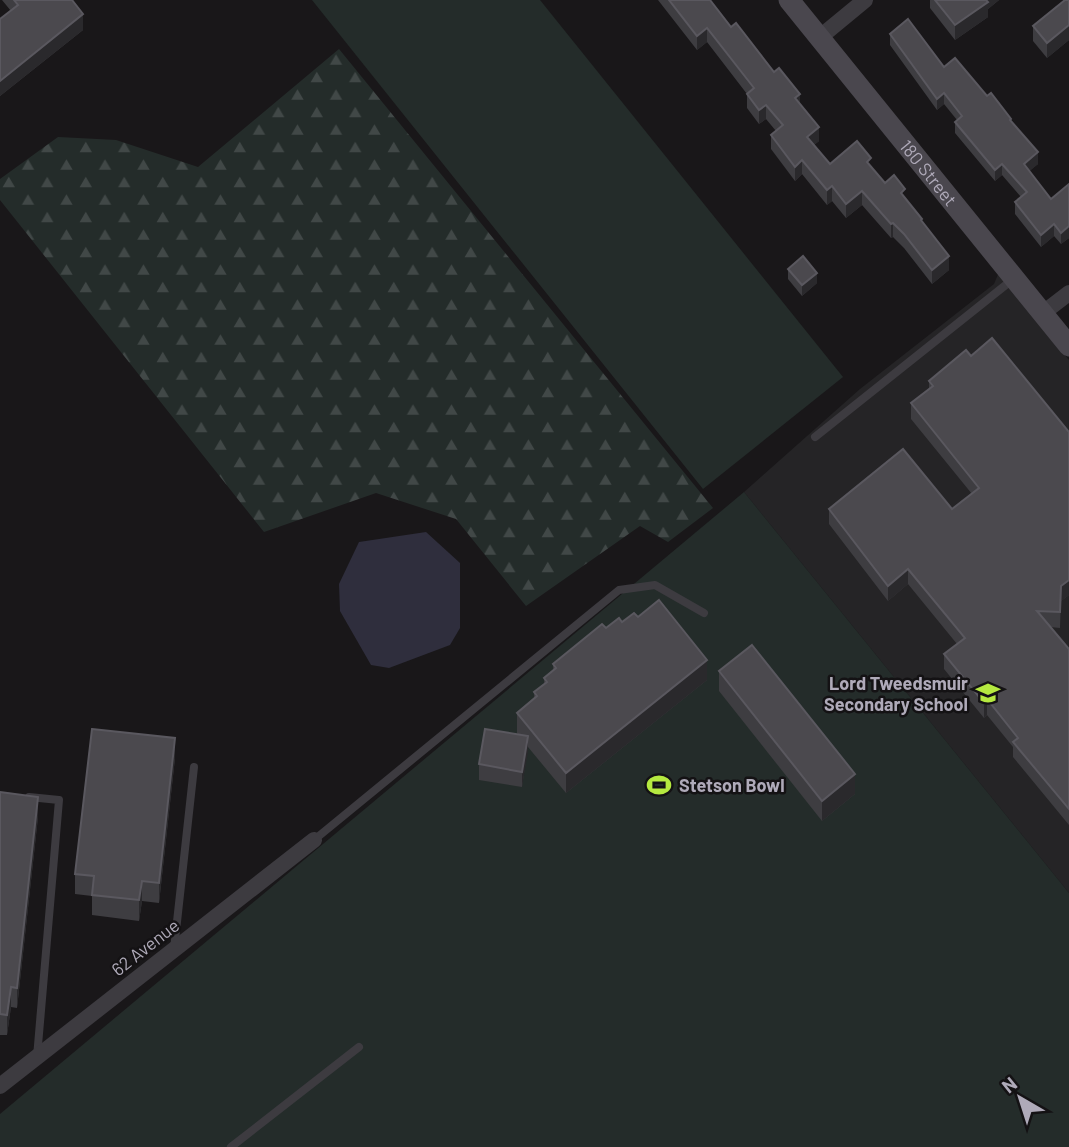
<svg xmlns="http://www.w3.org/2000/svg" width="1069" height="1147" font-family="Barlow,sans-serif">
	<defs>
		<pattern id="forest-firs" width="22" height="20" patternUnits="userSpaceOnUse" patternTransform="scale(1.75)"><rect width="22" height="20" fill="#242c2a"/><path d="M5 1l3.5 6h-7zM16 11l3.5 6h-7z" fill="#414847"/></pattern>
	</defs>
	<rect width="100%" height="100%" fill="#191719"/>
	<path fill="#252426" d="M999 272 1069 360V893L744 492 860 389 994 284Z"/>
	<g fill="#242c2a">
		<path d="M312 0H540L843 377 703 489Z"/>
		<path d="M744 492 1069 893V1147H0V1114Z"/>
	</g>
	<path fill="url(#forest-firs)" d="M339 49 713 508 668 542 640 526 526 606 456 519 376 493 264 532 0 200V179L58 137 116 140 198 167Z"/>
	<path fill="#2f2e3d" d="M426 532 460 563V628L450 645 389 668 371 665 340 611 339 584 359 542Z"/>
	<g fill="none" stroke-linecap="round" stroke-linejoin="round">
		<g stroke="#3d3b40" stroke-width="8">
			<path d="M815 437 1012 280"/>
			<path d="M29 797 59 800 37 1057"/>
			<path d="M314 840 619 590 655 585 704 613"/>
			<path d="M174 949 194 767"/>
			<path d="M231 1147 359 1047"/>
		</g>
		<g stroke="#3d3b40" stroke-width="16">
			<path d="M819 38 865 0"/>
			<path d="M1043 313 1069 293"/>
			<path d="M0 1086 314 840"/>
		</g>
		<path stroke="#4a474e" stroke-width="21" id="s1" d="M789 0 1069 346"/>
	</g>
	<g fill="#3e3d41">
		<path d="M2 0H72L83 30 0 96V19L11 11Z"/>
		<path d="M658 0H711V2L731 27 800 105 819 141 814 145 830 164 871 167 885 183 905 199 922 222 949 270 932 284 904 248 893 237 891 238 862 205 846 218 832 201 827 205 802 174 795 181 771 149V135L776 131 766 119 759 124 747 108V94L707 42 697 50Z"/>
		<path d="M930 0H999L988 9V17L955 40 930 8Z"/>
		<path d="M1069 0V40L1047 58 1033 41V26Z"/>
		<path d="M890 34 944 67 987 96 1011 122 1038 164 1029 171 1051 199 1069 184V238L1061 244 1054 236 1041 247 1015 214V202L1021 197 1002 175 995 181 955 133V122L957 120 944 104 937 110 890 45Z"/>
		<path d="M788 269 817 283 802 296 788 279Z"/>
		<path d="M971 356 1069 432V595L1061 601 1060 628 1050 627 1069 649V825L1013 757V747L987 715 984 718 944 669V654L957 644 908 584 888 601 829 524V509H952L972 494 911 419V403L929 389V381Z"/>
		<path d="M638 617 707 680 566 793 528 747 522 787 479 780V764L519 735 517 733V713L534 699V692L544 685V678L553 670V664L606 628Z"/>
		<path d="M719 671 855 794 822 821 719 691Z"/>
		<path d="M175 758 159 903 142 901 139 921 92 915V896L75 894V874Z"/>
		<path d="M0 792 38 817 17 1008 11 1007 7 1035H0Z"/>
	</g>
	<g fill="#2a292c">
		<path d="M984 0H999L988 9V17L955 40V25Z"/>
		<path d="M83 14V30L0 96V81Z"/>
		<path d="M1069 25V40L1047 58V43Z"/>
		<path d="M707 28V42L697 50V36Z"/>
		<path d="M944 93V104L937 110V99Z"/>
		<path d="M800 94V109L795 98Z"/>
		<path d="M766 105V119L759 124V110Z"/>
		<path d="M819 127V141L807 151V137Z"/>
		<path d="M1038 152V164L1024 176V164Z"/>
		<path d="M802 160V174L795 181V167Z"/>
		<path d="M1002 164V175L995 181V170Z"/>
		<path d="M832 186V201L827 205V190Z"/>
		<path d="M862 191V205L846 218V204Z"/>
		<path d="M893 223V237L891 238V224Z"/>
		<path d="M1054 224V236L1041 247V235Z"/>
		<path d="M1069 226V238L1061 244V233Z"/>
		<path d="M949 256V270L932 284V270Z"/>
		<path d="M817 273V283L802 296V285Z"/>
		<path d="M908 569V584L888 601V586Z"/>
		<path d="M1069 580V595L1061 601 1060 628 1061 586Z"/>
		<path d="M707 660V680L566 793V773Z"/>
		<path d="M987 699V715L984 718V703Z"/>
		<path d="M528 736V752L522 787V772Z"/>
		<path d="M175 738V758L159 903V883Z"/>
		<path d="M855 774V794L822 821V801Z"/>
		<path d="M38 797V817L17 1008V988Z"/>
		<path d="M142 881V901L139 921V900Z"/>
		<path d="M11 987V1007L7 1035V1015Z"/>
	</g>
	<g fill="#4b494e" stroke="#5a585f" stroke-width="2">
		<path d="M14 0H72L83 14 0 81V19L18 5Z"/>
		<path d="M669 0H710L731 27 736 23 774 72 779 68 800 94 795 98 819 127 807 137 830 164 857 141 871 158 867 162 885 183 894 175 905 189 901 193 922 219 921 220 949 256 932 270 904 234 893 223 891 224 862 191 846 204 832 186 827 190 802 160 795 167 771 135 783 125 766 105 759 110 747 94 754 88 707 28 697 36Z"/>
		<path d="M935 0H986L988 2 955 25Z"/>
		<path d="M1065 0H1069V25L1047 43 1033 26Z"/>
		<path d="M908 19 944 67 955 58 987 96 991 93 1011 119 1010 120 1038 152 1024 164 1051 199 1069 184V226L1061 233 1054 224 1041 235 1015 202 1027 192 1002 164 995 170 955 122 962 116 944 93 937 99 890 34Z"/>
		<path d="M803 256 817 273 802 285 788 269Z"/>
		<path d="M992 338 1069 432V580L1061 586 1060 612 1037 611 1069 649V809L1013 742 1018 738 987 699 984 703 944 654 965 638 908 569 888 586 829 509 903 449 952 509 979 488 911 403 933 386 929 381 966 350 971 356Z"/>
		<path d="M659 600 707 660 566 773 517 713 537 696 534 692 547 682 544 678 556 668 553 664 602 624 606 628 619 618 622 622 634 613 638 617Z"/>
		<path d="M752 645 855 774 822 801 719 671Z"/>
		<path d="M92 729 175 738 159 883 142 881 139 900 92 895 94 876 75 874Z"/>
		<path d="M485 729 528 736 522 772 479 764Z"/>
		<path d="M0 792 38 797 17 988 11 987 7 1015 0 1014Z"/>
	</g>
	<defs>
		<g id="school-bare" transform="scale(1.89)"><path d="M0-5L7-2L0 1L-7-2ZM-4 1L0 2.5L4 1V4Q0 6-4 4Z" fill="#b5e940" stroke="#141214" stroke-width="2.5" paint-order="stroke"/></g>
		<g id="stadium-bare" transform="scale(1.89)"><path d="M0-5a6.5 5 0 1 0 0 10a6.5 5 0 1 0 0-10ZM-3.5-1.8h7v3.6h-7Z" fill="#b5e940" stroke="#141214" stroke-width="2.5" paint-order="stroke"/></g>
	</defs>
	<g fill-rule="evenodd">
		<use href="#school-bare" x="988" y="693"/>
		<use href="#stadium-bare" x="659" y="785"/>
	</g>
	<g text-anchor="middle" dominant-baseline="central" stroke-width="5" stroke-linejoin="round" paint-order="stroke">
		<g font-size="18" fill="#afaab9" stroke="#141214">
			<text stroke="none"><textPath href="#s1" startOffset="222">180 Street</textPath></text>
			<text transform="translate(145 947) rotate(-38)">62 Avenue</text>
		</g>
		<g font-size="18" font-weight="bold" fill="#afaab9" stroke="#141214" text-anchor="end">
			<text x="968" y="683">Lord Tweedsmuir<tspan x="968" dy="21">Secondary School</tspan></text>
			<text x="679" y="785" text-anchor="start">Stetson Bowl</text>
		</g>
	</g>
	<g transform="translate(1020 1098) rotate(321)" stroke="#141214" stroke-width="5" paint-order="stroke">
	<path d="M0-5L12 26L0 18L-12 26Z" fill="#afaab9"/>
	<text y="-10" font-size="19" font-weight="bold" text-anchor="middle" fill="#afaab9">N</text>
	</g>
</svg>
